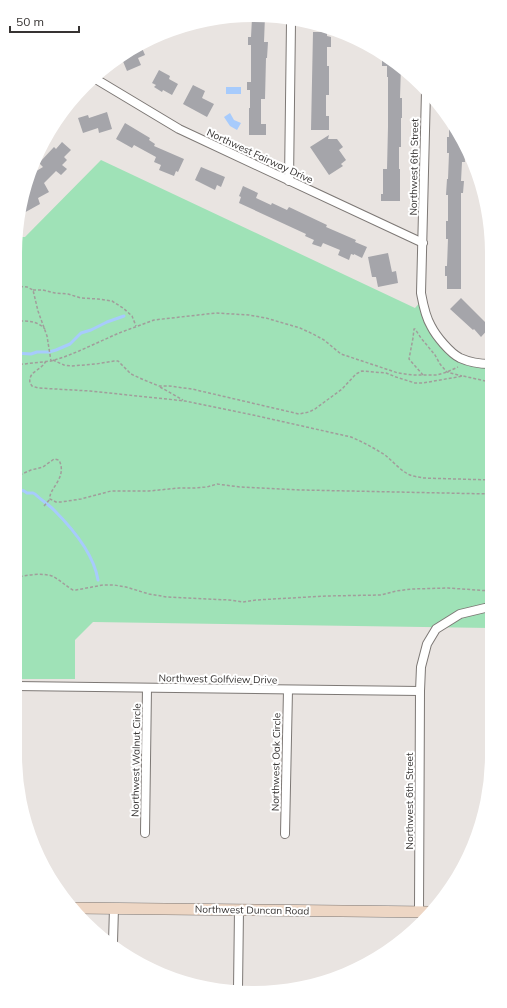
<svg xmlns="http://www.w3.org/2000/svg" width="507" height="1008" font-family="Mulish,sans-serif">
	<rect width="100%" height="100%" fill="#e9e4e1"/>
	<path fill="#9fe2b7" d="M101 160 415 308 422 300 431 326 459 357 490 364 491 628 93 622 75 640V679H15V238L16 237H25Z"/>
	<g fill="#a7cbfc">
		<rect x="226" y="87" width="15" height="7"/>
		<path d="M230 113 234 120 241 123 237 130 230 126 224 117Z"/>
	</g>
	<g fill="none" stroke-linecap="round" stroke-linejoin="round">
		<g stroke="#a7cbfc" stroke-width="3">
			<path d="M15 353 31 354 37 352H49L56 350 70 344 81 333 91 330 107 322 124 316"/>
			<path d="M15 488 24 491 27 493H33L35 494C41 500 48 504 54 510 72 528 94 555 98 580"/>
		</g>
	</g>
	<g fill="#a5a5aa">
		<path d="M265 16 264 42H268L267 58H266L265 99H261V124H266V135H249V108H250V90H247V82H251V45H248V37H251L252 18Z"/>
		<path d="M313 32H327V36L331 37V47H327V66H329V95H326V116H329V130H311Z"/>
		<path d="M142 48 145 55 138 58 141 65 127 71 122 59Z"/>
		<path d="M382 54 401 66 400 98H402V118H401V147H399V169H400V201H381V194H383V169H387L388 127V77H387V66H382Z"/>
		<path d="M159 70 170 76 169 79 178 84 172 95 163 90 162 92 154 87 156 85 152 83Z"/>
		<path d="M193 85 205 91 202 98 214 104 207 117 183 104Z"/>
		<path d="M107 112 112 129 99 133 98 128 83 133 78 118 88 115 89 118Z"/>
		<path d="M449 118 464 146 465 162H462L461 181H464L463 193H461V289H447V276H445V266H447L448 239H446V221H448V195H446L447 179H448L449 153H447V137H449Z"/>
		<path d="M125 123 150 138 149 140 155 144 154 146 184 159 178 172 176 171 174 176 159 170 161 165 154 162 156 157 134 145 132 148 116 139Z"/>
		<path d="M329 135 328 139H337L343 147 339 150 346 160 341 164 343 166 329 175 310 147Z"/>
		<path d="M62 142 71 150 64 157 67 160 62 165 67 169 61 175 56 171 44 183 49 192 38 198 40 204 22 214 33 173 43 167 39 163 54 147 56 149Z"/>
		<path d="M201 167 225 177 221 187 217 185 215 190 195 180Z"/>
		<path d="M243 186 258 193 256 198 271 205 272 203 287 210 289 207 327 225 326 227 356 240 355 242 367 247 362 258 354 254V255L351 254 349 260 338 255 340 250 323 243 321 247 312 244 314 240 305 236 306 234 239 203 241 197 239 196Z"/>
		<path d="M388 253 392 272 396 271 398 283 378 287 376 277H372L368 257Z"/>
		<path d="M461 298 490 327 481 337 474 329 473 330 450 309Z"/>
	</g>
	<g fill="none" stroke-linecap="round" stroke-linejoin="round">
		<g stroke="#7d7875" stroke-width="10">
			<g id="street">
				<path d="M94 78 179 129 423 243"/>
				<path d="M426 91 421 293C423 304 425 316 431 326 436 336 450 353 460 358 469 362 480 364 490 364"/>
				<path d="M289 181 291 22"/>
				<path d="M15 686 420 691"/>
				<path d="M145 833 147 688"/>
				<path d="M285 834 288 690"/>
				<path d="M419 911 420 691 421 667 427 644 436 629 460 614 485 608H491"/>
				<path d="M113 942 114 908"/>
				<path d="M238 989 239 910"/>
			</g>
		</g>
		<g stroke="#7d7875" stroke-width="12">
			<path id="secondary" d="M74 908 430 912"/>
		</g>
		<g stroke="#a19d9b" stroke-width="1.5" stroke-dasharray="3 2" stroke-linecap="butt">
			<path d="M15 286 27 287 33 290 38 311 47 336 51 361"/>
			<path d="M33 290H43L55 293 68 294 81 298 98 299 112 301 123 308 132 316 136 326"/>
			<path d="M15 321C28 321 36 320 45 329"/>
			<path d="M53 360 64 365 71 366 96 364 114 361H118L131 374 144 380 159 386H169L192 389 299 414 309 412 315 409 342 389 356 374 362 371 386 373 396 377 415 383H423L463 376 490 382"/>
			<path d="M46 361C41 371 28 371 30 383L32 386 38 388 90 391 185 401 253 415 351 437C363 442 374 448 385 455 394 462 402 473 413 476 417 477 420 477 423 478L491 480"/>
			<path d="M15 365 51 361 64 357 79 351 119 333 154 320 216 313 249 315 266 318 300 328 313 334 324 340 341 354 398 373 413 375H437L447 372 458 367"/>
			<path d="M423 375 409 359 413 338 414 329H415L421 338 435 355 440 364 447 372 462 376"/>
			<path d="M160 387 183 400"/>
			<path d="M15 477 31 470 43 467 54 459 59 460C68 478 48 489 50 499L56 502H61L81 499 111 491H149L179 488H194L207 487 217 484 240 487 302 490 491 494"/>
			<path d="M44 506 50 499"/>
			<path d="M15 578C25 575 45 572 54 577 61 581 66 586 73 590H76L103 585H114L126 587 149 594 167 597 229 600 243 602 256 600 326 596 381 595 396 591 412 589 448 588 491 591"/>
		</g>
		<use href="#street" stroke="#fff" stroke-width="8"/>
		<use href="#secondary" stroke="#edd6c4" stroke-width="11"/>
	</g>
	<g text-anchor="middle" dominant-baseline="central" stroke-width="4" stroke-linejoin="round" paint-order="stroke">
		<g font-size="10" fill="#363332" stroke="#fff">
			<text transform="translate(260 156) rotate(25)">Northwest Fairway Drive</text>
			<text transform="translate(414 167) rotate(-89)">Northwest 6th Street</text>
			<text transform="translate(218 679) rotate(1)">Northwest Golfview Drive</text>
			<text transform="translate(136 760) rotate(-89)">Northwest Walnut Circle</text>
			<text transform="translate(276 762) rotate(-89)">Northwest Oak Circle</text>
			<text transform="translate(409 801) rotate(-90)">Northwest 6th Street</text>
			<text transform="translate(252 910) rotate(1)">Northwest Duncan Road</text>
		</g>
	</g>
	<path d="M0 0H507V1008H0ZM253 22H254A231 231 0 0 1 485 253V755A231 231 0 0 1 254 986H253A231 231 0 0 1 22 755V253A231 231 0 0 1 253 22Z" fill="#fff" fill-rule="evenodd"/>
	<path d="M10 26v6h69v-6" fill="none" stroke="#363332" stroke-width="2"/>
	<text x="16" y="26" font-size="12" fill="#363332" stroke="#ffffff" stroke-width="3" paint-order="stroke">50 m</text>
</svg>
